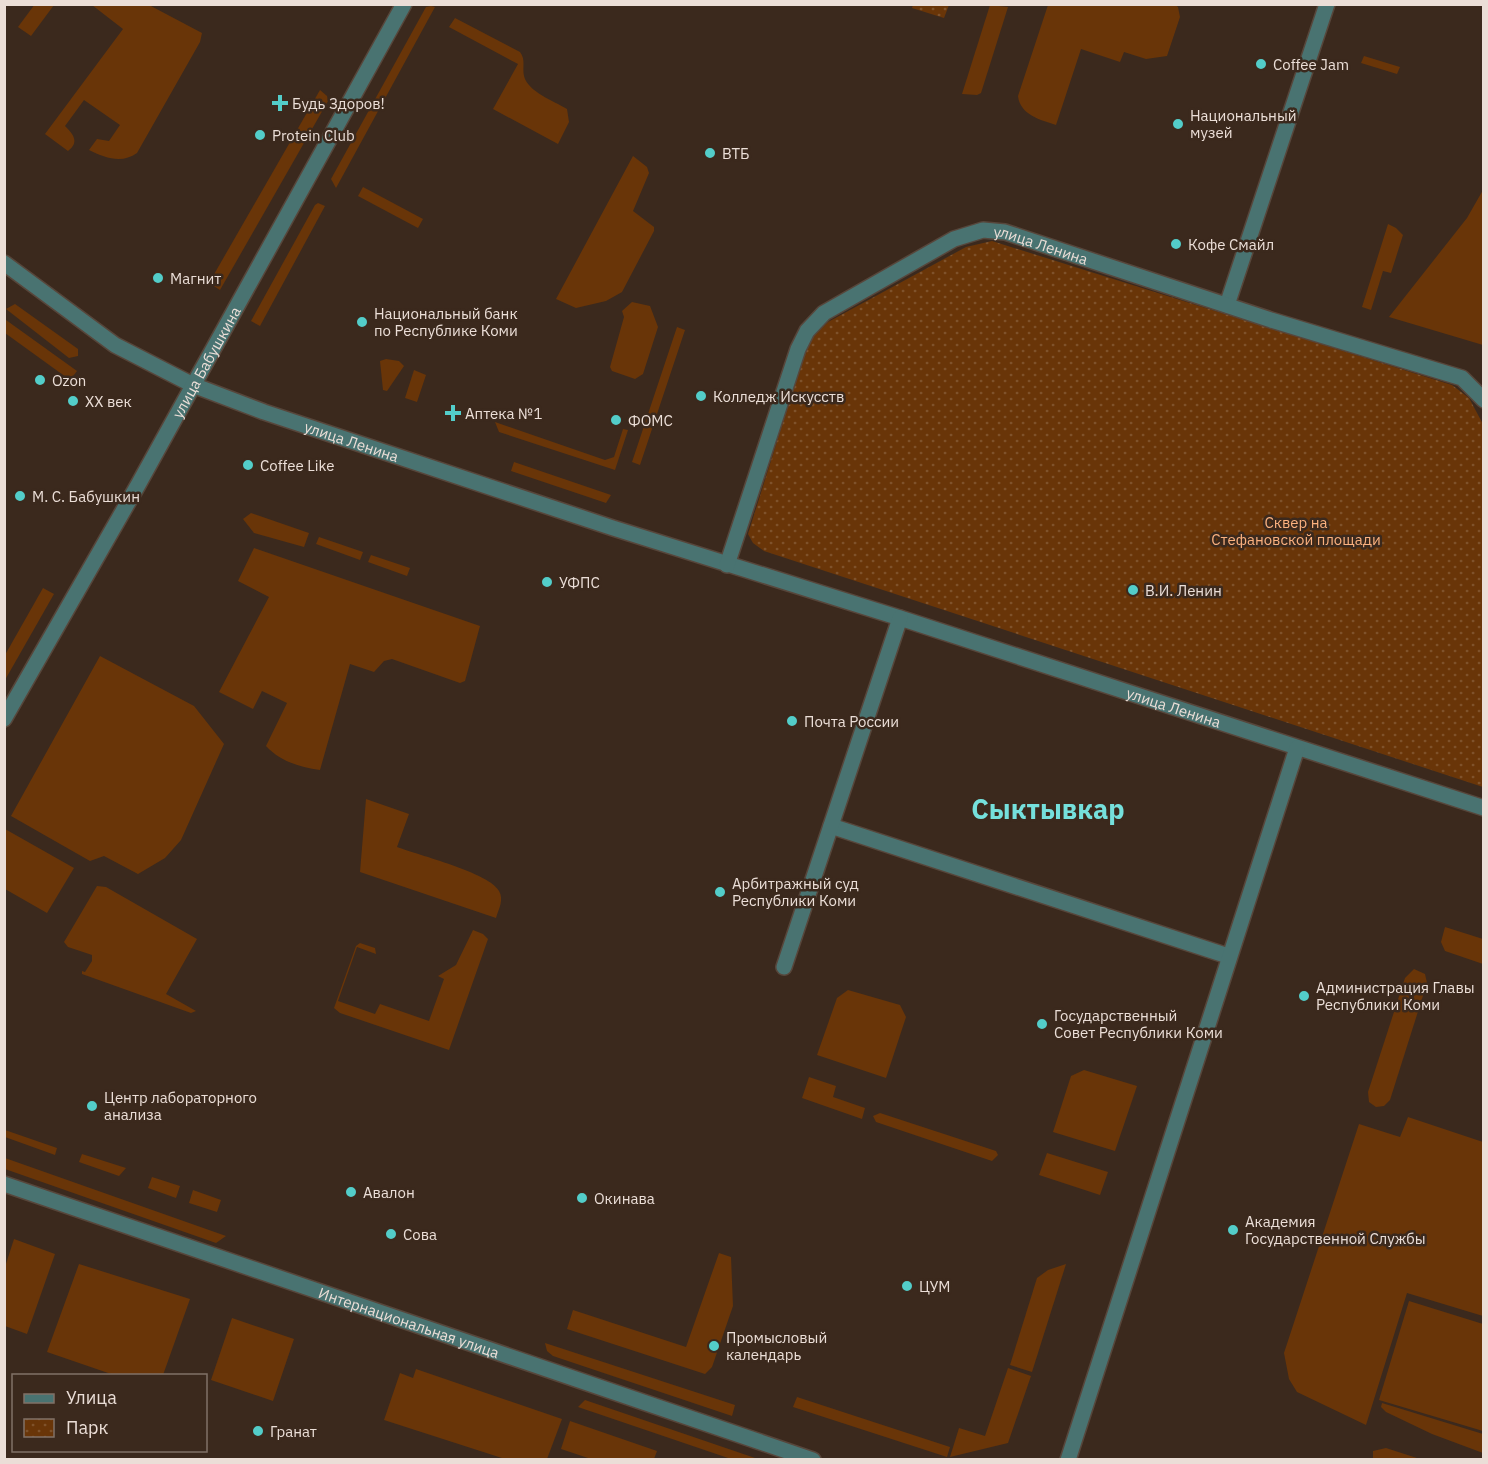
<svg xmlns="http://www.w3.org/2000/svg" width="1488" height="1464" font-family="'IBM Plex Sans',sans-serif">
	<defs>
		<pattern id="park-dots" width="8" height="8" patternUnits="userSpaceOnUse" patternTransform="scale(1.5)"><rect width="8" height="8" fill="#693508"/><path d="M2 2h.1M6 6h.1" fill="none" stroke="#7f522b" stroke-width="1.8" stroke-linecap="round"/></pattern>
	</defs>
	<rect width="100%" height="100%" fill="#3b291d"/>
	<g fill="#693508">
		<path d="M35 4 54 5 31 36 18 27Z"/>
		<path d="M1174 4 1178 7 1180 17 1167 56 1146 59 1124 52 1120 62 1081 49 1056 125C1041 120 1020 115 1018 96L1048 5Z"/>
		<path d="M92 5H149L202 33 200 42 137 153C122 164 105 158 89 150L97 139 109 141 120 125 84 100 65 126C73 134 80 142 68 151L45 134 123 29Z"/>
		<path d="M990 5 1008 7 981 93 977 95 962 94Z"/>
		<path d="M431 6 435 7 336 188 331 179 426 7Z"/>
		<path d="M455 18 520 52C526 60 522 67 524 76 528 92 554 101 567 109L569 122 558 144 493 109 518 64 449 27Z"/>
		<path d="M1364 56 1400 67 1397 74 1361 63Z"/>
		<path d="M320 90 327 96 328 101 220 290 209 283Z"/>
		<path d="M633 156 647 167 649 173 633 211 654 227V231L622 292 606 301 576 308 556 299Z"/>
		<path d="M363 187 423 219 418 228 358 196Z"/>
		<path d="M1483 190V345L1389 317 1467 218Z"/>
		<path d="M318 203 325 206 260 326 251 321 315 205Z"/>
		<path d="M1388 224 1396 228 1403 235 1391 273 1383 271 1371 310 1362 307Z"/>
		<path d="M632 302 650 306 658 327 643 374 635 379 612 371 610 367 624 317 622 311Z"/>
		<path d="M15 304 78 349V356L69 358 6 309Z"/>
		<path d="M6 320 77 371 70 380 5 333Z"/>
		<path d="M677 327 685 330 640 465 632 462Z"/>
		<path d="M386 359 399 361 404 366 387 391 383 390 380 361Z"/>
		<path d="M414 370 426 375 417 402 405 398Z"/>
		<path d="M495 422 605 460 614 457 623 429 628 430 615 470 499 432Z"/>
		<path d="M514 462 611 495 606 503 511 471Z"/>
		<path d="M251 513 309 533 304 547 254 533 243 519Z"/>
		<path d="M319 537 363 552 360 560 316 544Z"/>
		<path d="M254 548 480 626 465 681 460 683 392 659 384 661 374 672 350 664 320 770C300 767 281 762 266 746L287 703 262 691 253 709 219 692 269 597 238 581Z"/>
		<path d="M371 555 410 568 407 576 368 562Z"/>
		<path d="M43 588 54 594 5 680V655Z"/>
		<path d="M100 656 194 706 224 744 181 840 165 858 138 874 104 856 90 861 11 816Z"/>
		<path d="M366 799 409 814 397 847C418 855 490 873 499 891 504 900 499 908 496 918L360 872Z"/>
		<path d="M5 829 74 868 47 913 5 889Z"/>
		<path d="M97 886 106 887 197 939 166 994 196 1011 191 1013 82 974V971L85 972 92 961V955L68 947 64 942Z"/>
		<path d="M1445 927 1483 939V964L1445 951 1441 942Z"/>
		<path d="M473 930 483 934 488 939 449 1050 340 1013 334 1008 356 946 360 943 375 948 376 954 357 947 338 1001 375 1014 380 1004 429 1021 444 979 438 976 456 965Z"/>
		<path d="M1414 969 1425 974 1427 983 1390 1100 1384 1106 1376 1107 1369 1102 1368 1092 1405 978Z"/>
		<path d="M848 990 900 1005 906 1017 886 1078 817 1055 837 998Z"/>
		<path d="M1084 1070 1137 1086 1115 1151 1053 1132 1071 1076Z"/>
		<path d="M809 1077 836 1086 833 1097 865 1108 862 1119 802 1098Z"/>
		<path d="M880 1113 996 1151 998 1155 992 1161 876 1122 873 1116Z"/>
		<path d="M1408 1117 1483 1142V1316L1407 1293 1366 1425 1297 1392 1289 1379 1284 1353 1359 1124 1400 1137Z"/>
		<path d="M5 1130 57 1148 55 1155 5 1137Z"/>
		<path d="M1047 1153 1108 1172 1100 1195 1039 1175Z"/>
		<path d="M82 1154 126 1168 119 1176 79 1162Z"/>
		<path d="M5 1158 226 1236 216 1243 5 1169Z"/>
		<path d="M152 1177 180 1186 176 1198 148 1188Z"/>
		<path d="M193 1190 221 1200 217 1212 189 1203Z"/>
		<path d="M14 1239 55 1254 27 1334 5 1326V1267Z"/>
		<path d="M719 1253 731 1257 733 1306 712 1367 705 1374 567 1329 573 1310 686 1347Z"/>
		<path d="M79 1264 190 1299 163 1375H114L47 1352Z"/>
		<path d="M1066 1264 1032 1372 1010 1365 1037 1278 1048 1270Z"/>
		<path d="M1409 1301 1483 1324V1431L1379 1400Z"/>
		<path d="M232 1318 294 1339 273 1401 211 1380Z"/>
		<path d="M545 1343 735 1405 732 1416 553 1356 547 1351Z"/>
		<path d="M1008 1368 1031 1376 1008 1443 950 1457 959 1428 985 1436Z"/>
		<path d="M416 1369 562 1419 547 1459H505L384 1420 400 1373 413 1378Z"/>
		<path d="M797 1397 950 1447 947 1457 793 1407Z"/>
		<path d="M585 1400 758 1459H731L578 1407Z"/>
		<path d="M1382 1403 1483 1434V1453L1432 1434 1386 1412 1381 1407Z"/>
		<path d="M570 1421 657 1451 654 1459H591L561 1449Z"/>
		<path d="M1386 1448 1420 1459H1373V1451Z"/>
	</g>
	<g fill="url(#park-dots)">
		<path d="M913 5V4L949 5 944 18 912 8Z"/>
		<path d="M992 241 1452 385 1469 398 1484 426 1483 787 764 551 753 543 748 534 805 352 813 337 828 322 966 247Z"/>
	</g>
	<g fill="none" stroke-linecap="round" stroke-linejoin="round">
		<g stroke="#57463b" stroke-width="18">
			<g id="minor">
				<path id="s1" d="M4 263 115 345 193 385 264 412 613 528 900 618 1484 808"/>
				<path d="M1227 305 1327 4"/>
				<path id="s2" d="M727 565 798 349 807 331 824 313 954 239 983 230 1005 232 1271 320 1462 378 1484 400"/>
				<path id="s3" d="M4 719 138 485 404 4"/>
				<path d="M831 826 1228 956"/>
				<path d="M784 967 900 618"/>
				<path id="s4" d="M4 1184 813 1460"/>
				<path d="M1068 1460 1297 748"/>
			</g>
		</g>
		<use href="#minor" stroke="#497371" stroke-width="15"/>
	</g>
	<g fill="#53cdc9" stroke="#3b291d" stroke-width="2">
		<circle cx="1261" cy="64" r="6"/>
		<path d="M277 94h6v6h6v6h-6v6h-6v-6h-6v-6h6z"/>
		<circle cx="1178" cy="124" r="6"/>
		<circle cx="260" cy="135" r="6"/>
		<circle cx="710" cy="153" r="6"/>
		<circle cx="1176" cy="244" r="6"/>
		<circle cx="158" cy="278" r="6"/>
		<circle cx="362" cy="322" r="6"/>
		<circle cx="40" cy="380" r="6"/>
		<circle cx="701" cy="396" r="6"/>
		<circle cx="73" cy="401" r="6"/>
		<path d="M450 404h6v6h6v6h-6v6h-6v-6h-6v-6h6z"/>
		<circle cx="616" cy="420" r="6"/>
		<circle cx="248" cy="465" r="6"/>
		<circle cx="20" cy="496" r="6"/>
		<circle cx="547" cy="582" r="6"/>
		<circle cx="1133" cy="590" r="6"/>
		<circle cx="792" cy="721" r="6"/>
		<circle cx="720" cy="892" r="6"/>
		<circle cx="1304" cy="996" r="6"/>
		<circle cx="1042" cy="1024" r="6"/>
		<circle cx="92" cy="1106" r="6"/>
		<circle cx="351" cy="1192" r="6"/>
		<circle cx="582" cy="1198" r="6"/>
		<circle cx="1233" cy="1230" r="6"/>
		<circle cx="391" cy="1234" r="6"/>
		<circle cx="907" cy="1286" r="6"/>
		<circle cx="714" cy="1346" r="6"/>
		<circle cx="258" cy="1431" r="6"/>
	</g>
	<g text-anchor="middle" dominant-baseline="central" stroke-width="5" stroke-linejoin="round" paint-order="stroke">
		<g font-size="15" fill="#ebded7" stroke="#3b291d" text-anchor="start">
			<text x="1273" y="64">Coffee Jam</text>
			<text x="292" y="103">Будь Здоров!</text>
			<text x="1190" y="115">Национальный<tspan x="1190" dy="17">музей</tspan></text>
			<text x="272" y="135">Protein Club</text>
			<text x="722" y="153">ВТБ</text>
			<text x="1188" y="244">Кофе Смайл</text>
			<text x="170" y="278">Магнит</text>
			<text x="374" y="313">Национальный банк<tspan x="374" dy="17">по Республике Коми</tspan></text>
			<text x="52" y="380">Ozon</text>
			<text x="713" y="396">Колледж Искусств</text>
			<text x="85" y="401">XX век</text>
			<text x="465" y="413">Аптека №1</text>
			<text x="628" y="420">ФОМС</text>
			<text x="260" y="465">Coffee Like</text>
			<text x="32" y="496">М. С. Бабушкин</text>
			<text x="559" y="582">УФПС</text>
			<text x="1145" y="590">В.И. Ленин</text>
			<text x="804" y="721">Почта России</text>
			<text x="732" y="883">Арбитражный суд<tspan x="732" dy="17">Республики Коми</tspan></text>
			<text x="1316" y="987">Администрация Главы<tspan x="1316" dy="17">Республики Коми</tspan></text>
			<text x="1054" y="1015">Государственный<tspan x="1054" dy="17">Совет Республики Коми</tspan></text>
			<text x="104" y="1097">Центр лабораторного<tspan x="104" dy="17">анализа</tspan></text>
			<text x="363" y="1192">Авалон</text>
			<text x="594" y="1198">Окинава</text>
			<text x="1245" y="1221">Академия<tspan x="1245" dy="17">Государственной Службы</tspan></text>
			<text x="403" y="1234">Сова</text>
			<text x="919" y="1286">ЦУМ</text>
			<text x="726" y="1337">Промысловый<tspan x="726" dy="17">календарь</tspan></text>
			<text x="270" y="1431">Гранат</text>
		</g>
		<g font-size="15" fill="#ebded7" stroke="#3b291d">
			<text stroke="none"><textPath href="#s2" startOffset="512">улица Ленина</textPath></text>
			<text stroke="none"><textPath href="#s3" startOffset="410">улица Бабушкина</textPath></text>
			<text stroke="none"><textPath href="#s1" startOffset="394">улица Ленина</textPath></text>
			<text stroke="none"><textPath href="#s1" startOffset="1258">улица Ленина</textPath></text>
			<text stroke="none"><textPath href="#s4" startOffset="428">Интернациональная улица</textPath></text>
		</g>
		<g font-size="15" fill="#fbb17f" stroke="#3b291d">
			<text x="1296" y="522">Сквер на<tspan x="1296" dy="17">Стефановской площади</tspan></text>
		</g>
		<g font-size="27" font-weight="bold" fill="#75e0dc" stroke="#3b291d">
			<text x="1048" y="808">Сыктывкар</text>
		</g>
	</g>
	<rect width="1488" height="1464" fill="none" stroke="#ebded7" stroke-width="12"/>
	<rect x="12" y="1374" width="195" height="78" fill="#3b291d" stroke="#817167" stroke-width="1.5"/>
	<rect x="24" y="1394" width="30" height="9" fill="#497371" stroke="#817167" stroke-width="1.5"/>
	<text x="66" y="1404" font-size="18" fill="#ebded7">Улица</text>
	<rect x="24" y="1419" width="30" height="18" fill="url(#park-dots)" stroke="#817167" stroke-width="1.5"/>
	<text x="66" y="1434" font-size="18" fill="#ebded7">Парк</text>
</svg>
